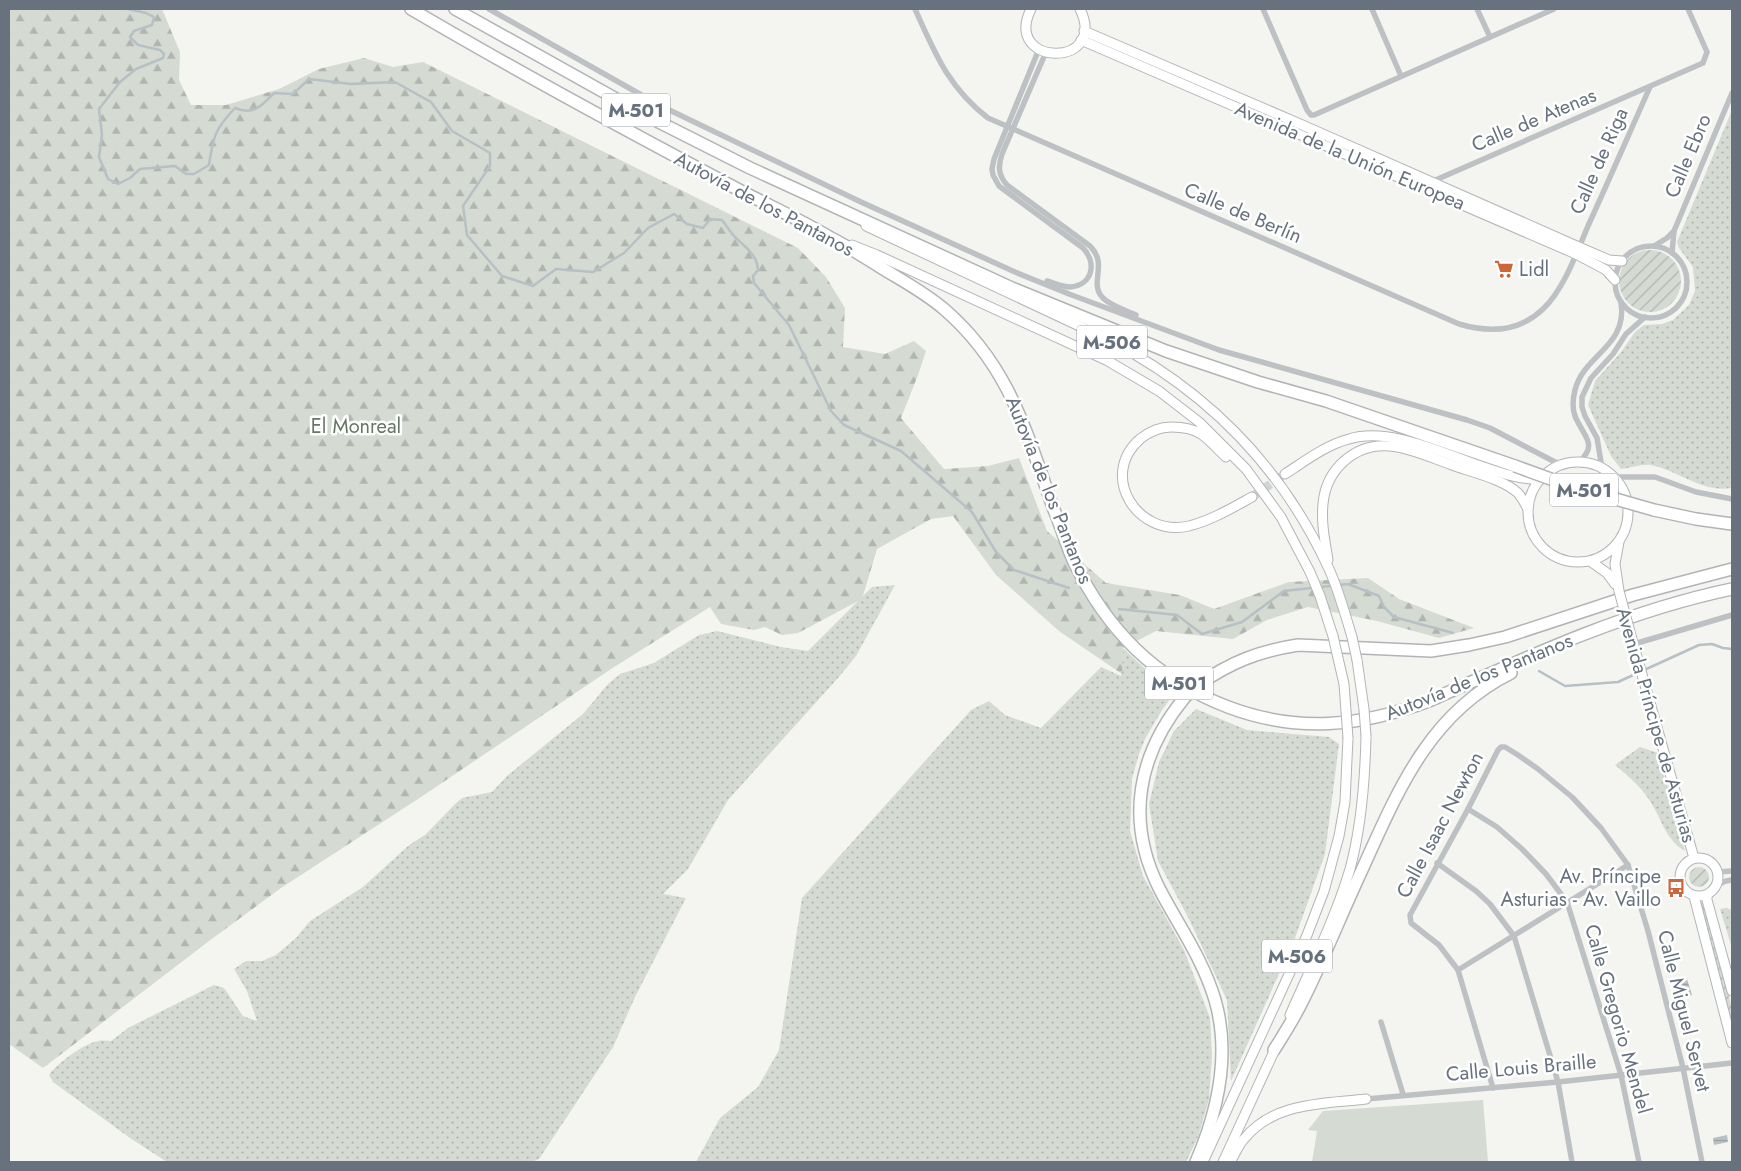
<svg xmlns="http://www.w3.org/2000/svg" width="1741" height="1171" font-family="Jost,sans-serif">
	<defs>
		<pattern id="grass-dots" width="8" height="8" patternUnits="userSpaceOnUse" patternTransform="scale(1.25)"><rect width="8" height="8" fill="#d5dad3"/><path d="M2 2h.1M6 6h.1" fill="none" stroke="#b1b5b0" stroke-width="1.8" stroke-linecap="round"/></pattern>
		<pattern id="forest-firs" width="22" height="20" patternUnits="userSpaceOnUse" patternTransform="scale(1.25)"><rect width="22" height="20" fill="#d5dad3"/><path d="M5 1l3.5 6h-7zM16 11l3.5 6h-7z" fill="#b1b5b0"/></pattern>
		<pattern id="garden-furrows" width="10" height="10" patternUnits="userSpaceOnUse" patternTransform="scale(1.25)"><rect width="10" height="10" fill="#d5dad3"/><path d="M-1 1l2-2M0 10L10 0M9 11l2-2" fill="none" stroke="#b1b5b0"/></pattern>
		<pattern id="water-rules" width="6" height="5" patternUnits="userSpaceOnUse" patternTransform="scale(1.25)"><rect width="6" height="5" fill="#b7c0c4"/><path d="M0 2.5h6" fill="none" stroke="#99a0a4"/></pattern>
	</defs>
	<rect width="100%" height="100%" fill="#f4f4f1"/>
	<g fill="url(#grass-dots)">
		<path d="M1732 110V488C1702 493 1680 471 1651 465 1642 464 1630 468 1621 469L1611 456 1588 405 1595 381 1621 352 1635 332 1644 325 1662 324 1673 320 1689 305 1695 291 1693 267 1679 248 1677 242Z"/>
		<path d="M895 585 856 656 838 678 728 800 688 869 663 894 686 898 635 997 613 1047 539 1159 531 1162H167L130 1138 53 1082 49 1075C56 1064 86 1042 99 1041 103 1040 107 1041 111 1041L128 1028 214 985 224 988 243 1016 257 1021 247 991 234 969 246 961H262L276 955 297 937 310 921 363 887 408 846 426 834 455 804 462 798 492 792 507 776 583 714 608 684 620 674 654 663 699 635 717 631 781 647 808 651 872 587Z"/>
		<path d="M1123 648 1173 695 1162 710 1145 739 1139 754 1132 779 1130 831 1143 876 1184 950 1210 1018 1212 1056 1209 1099 1198 1137 1186 1162H696L720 1118 758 1087 779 1050 802 898 971 710 989 701 1005 715 1041 728 1101 667 1121 676Z"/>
		<path d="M1196 709 1247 730 1329 737 1339 744 1325 854 1295 938 1231 1081 1227 1000 1188 917 1158 861 1149 804 1159 762 1174 731Z"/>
		<path d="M1640 747 1658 753 1685 851C1665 840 1661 816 1648 798 1639 785 1627 775 1615 765Z"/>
		<path d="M1726 908 1732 910V948L1720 909Z"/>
	</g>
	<path fill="url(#forest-firs)" d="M9 9H162L180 52 179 80 191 105H226L279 89 319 69 364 58 393 67 423 62 798 248 826 277 845 308 843 347 885 354 914 341 926 351 918 375 901 418 944 469 988 466 1019 458 1047 531 1106 583 1180 595 1214 609 1289 582 1368 578 1399 599 1474 628 1439 638 1377 621 1308 607 1267 620 1233 639 1156 631 1123 648 1122 674 1059 631 996 575 953 516 931 519 877 549 862 599 798 633 782 635 765 627 754 630 721 624 710 607 614 667 421 797 281 888 213 938 43 1068 9 1044Z"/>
	<g fill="url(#garden-furrows)">
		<circle cx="1650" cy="281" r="31"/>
		<circle cx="1699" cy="877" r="10"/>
		<path d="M1704 902 1732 1008V1031L1700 903Z"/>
	</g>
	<path fill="#d5dad3" d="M1483 1100 1488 1162H1312L1317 1131 1308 1130 1323 1111Z"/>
	<g fill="url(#water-rules)">
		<path d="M1687 979 1692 995 1683 998 1679 982Z"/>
		<path d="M1727 1135 1728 1142 1714 1145 1713 1138Z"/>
	</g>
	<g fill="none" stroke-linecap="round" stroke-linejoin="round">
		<g stroke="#b7c0c4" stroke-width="2.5">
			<path d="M128 9 146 13 154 17 152 25 134 31 130 37 138 45 160 50 164 54 163 58 136 69 120 82 99 109 102 135 99 157 108 179 118 184 130 178 140 169 175 166 186 174H194L209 165C213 137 215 129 235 108 254 116 262 105 274 93L293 94 309 79 351 84 395 82 431 102 452 131 490 153V166L463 206 467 235 502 276 533 286 556 269 593 272 624 253 648 228 674 214 687 224 703 228 710 219 722 220C726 225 730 232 735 237 745 247 757 254 758 270L753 276 754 283 789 325 831 411 844 425 901 451 972 512 996 552 1014 570 1069 588"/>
			<path d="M1119 609 1177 615 1202 634 1242 622 1284 591 1348 584 1379 596 1384 607 1394 617 1453 633"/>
			<path d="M1539 671 1565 686 1618 682 1699 645 1712 644 1723 648 1732 649"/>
		</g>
		<path stroke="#d1d4d4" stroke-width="9" stroke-dasharray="9 4.5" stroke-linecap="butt" d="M1252 497 1285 474"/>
		<g stroke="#b1b5b9" stroke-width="11">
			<g id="secondary">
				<path d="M1031 9C1002 67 1109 69 1080 9"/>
				<path d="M1084 31 1300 124 1579 247 1609 260 1622 261"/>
				<path d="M1081 40 1576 254 1606 270 1615 280"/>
				<circle cx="1578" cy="512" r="50"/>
				<path d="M1590 561 1607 573 1615 584"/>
				<path d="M1619 591 1615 564 1619 542"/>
				<path d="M1630 632 1694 858"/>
				<circle cx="1699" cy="877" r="19"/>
				<path d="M1707 895V900L1732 991"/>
				<path d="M1694 896 1732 1043"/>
			</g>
		</g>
		<g stroke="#b2b5b8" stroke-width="11">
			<g id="primary">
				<path d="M866 226 1107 339C1206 390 1282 467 1329 569 1339 591 1345 614 1352 637"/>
				<path d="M852 245 877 255 1108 361 1159 391 1199 422 1246 469 1281 517 1310 572 1320 596 1333 636"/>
				<path d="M1226 457C1218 450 1210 440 1201 434 1192 428 1181 427 1171 427 1160 427 1149 432 1140 439 1098 476 1138 538 1189 526 1212 520 1232 508 1252 497"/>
				<path d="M1285 474C1305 461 1326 445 1349 439 1389 427 1440 452 1478 465 1499 472 1518 480 1541 479"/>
				<path d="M1328 560C1325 541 1321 523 1323 504 1326 469 1355 443 1390 446 1411 448 1432 458 1452 465 1471 472 1503 479 1518 493 1522 498 1525 503 1528 509"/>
				<path d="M1338 658 1344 684 1346 711"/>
				<path d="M1357 660 1364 709"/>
				<path d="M1290 1015C1311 967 1335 919 1350 869 1362 825 1365 780 1366 736"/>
				<path d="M1203 1162 1307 935 1324 891 1339 836 1345 802 1348 738"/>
				<path d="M1223 1162 1277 1045"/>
				<path d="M1230 1162C1235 1155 1238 1145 1244 1139 1274 1102 1322 1104 1366 1099"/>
			</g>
		</g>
		<g stroke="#b1b4b7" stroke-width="14">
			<g id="highway">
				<path d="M411 9C520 73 631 133 743 192 772 207 803 221 831 238 847 246 862 256 877 265 899 279 923 291 944 309 1010 366 1026 432 1054 510 1061 526 1066 544 1073 560 1107 630 1155 679 1228 707 1297 733 1360 727 1429 701 1527 657 1626 611 1732 589"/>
				<path d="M455 9 645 115 750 168 1012 288 1166 351 1258 382 1326 401 1515 466"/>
				<path d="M1654 510 1696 519 1732 524"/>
				<path d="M1198 685C1231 662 1259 651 1298 645L1431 651 1469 645 1505 637 1633 595 1732 569"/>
				<path d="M1185 697C1138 754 1125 820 1159 888 1178 925 1203 959 1215 1000 1231 1055 1218 1111 1196 1162"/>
				<path d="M1274 1050C1284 1034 1295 1017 1303 1000 1324 958 1341 915 1361 872 1397 793 1428 714 1511 673"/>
			</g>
		</g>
		<g stroke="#bec1c4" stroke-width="5.5">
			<path d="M489 9 661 106 861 202 1015 272 1069 294 1219 350 1467 420 1490 428 1555 462 1563 464"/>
			<path d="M915 9C935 53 948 87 988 118L1459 324C1489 333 1519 332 1543 309 1564 289 1577 252 1588 226 1609 180 1629 134 1650 87"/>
			<path d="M1263 9 1307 110 1311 115H1314L1554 9"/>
			<path d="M1372 9 1401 76"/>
			<path d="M1477 9 1490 37"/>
			<path d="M1039 49 994 159 992 169 993 175 999 186 1083 248C1097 263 1093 285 1070 287 1063 287 1054 283 1047 281"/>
			<path d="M1046 52 1002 154C998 166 998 175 1007 185L1090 246C1109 265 1088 283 1103 298 1111 306 1125 310 1136 315"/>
			<path d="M1431 182 1703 63 1707 52 1688 9"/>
			<path d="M1654 246 1667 238 1674 231"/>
			<circle cx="1651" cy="282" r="36"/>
			<path d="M1672 253 1674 231 1732 93"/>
			<path d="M1579 462C1599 444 1583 436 1575 416 1572 408 1573 398 1575 390 1584 354 1628 347 1621 302"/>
			<path d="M1602 468 1597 438 1585 416 1582 407V397L1591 378 1613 354 1626 334 1645 317"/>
			<path d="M1614 477H1655L1696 492 1732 499"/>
			<path d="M1634 644 1732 615"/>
			<path d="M1468 809 1497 827 1522 849 1546 874 1567 902 1621 1075 1639 1162"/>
			<path d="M1437 863 1476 891 1490 904 1514 936 1558 1082 1572 1162"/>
			<path d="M1718 872 1732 871"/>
			<path d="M1717 885 1726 881 1732 880"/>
			<path d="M1458 970 1628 865"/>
			<path d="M1381 1022 1403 1094"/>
			<path d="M1493 1088 1458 970 1439 945 1411 923 1410 915 1468 809 1498 750 1501 747H1505L1518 755 1538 769 1572 797 1601 828 1628 865 1648 931 1683 1068 1702 1162"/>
			<path d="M1366 1099 1558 1082 1732 1063"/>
		</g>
		<use href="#secondary" stroke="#fff" stroke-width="9"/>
		<use href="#primary" stroke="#fff" stroke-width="9"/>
		<use href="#highway" stroke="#fff" stroke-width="11"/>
		<g stroke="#b1b5b9" stroke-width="11" stroke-linecap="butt">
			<path id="secondary-bridge" d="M1619 591 1630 632"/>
		</g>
		<g stroke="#b2b5b8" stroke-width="11" stroke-linecap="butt">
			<g id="primary-bridge">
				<path d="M1333 636 1338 658"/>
				<path d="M1352 637 1357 660"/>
				<path d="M1364 709 1366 736"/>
				<path d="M1346 711 1348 738"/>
			</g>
		</g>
		<g stroke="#b1b4b7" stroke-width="14" stroke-linecap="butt">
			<g id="highway-bridge">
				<path d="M1515 466 1570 486 1654 510"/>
				<path d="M1185 697 1198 685"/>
			</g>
		</g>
		<use href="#secondary-bridge" stroke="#fff" stroke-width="9"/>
		<use href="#primary-bridge" stroke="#fff" stroke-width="9"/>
		<use href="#highway-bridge" stroke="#fff" stroke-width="11"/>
	</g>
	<defs>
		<g id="supermarket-bare" transform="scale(1.5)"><path d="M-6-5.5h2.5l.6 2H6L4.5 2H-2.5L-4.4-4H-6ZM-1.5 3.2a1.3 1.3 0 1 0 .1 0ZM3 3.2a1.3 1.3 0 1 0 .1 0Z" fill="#cb673a" stroke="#fff" stroke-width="2.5" paint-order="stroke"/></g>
		<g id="bus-bare" transform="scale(1.5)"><path d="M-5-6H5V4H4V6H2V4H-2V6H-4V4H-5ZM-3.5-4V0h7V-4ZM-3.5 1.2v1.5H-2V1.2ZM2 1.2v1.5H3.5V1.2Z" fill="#cb673a" stroke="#fff" stroke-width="2.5" paint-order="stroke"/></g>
	</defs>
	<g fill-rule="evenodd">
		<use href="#supermarket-bare" x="1504" y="269"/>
		<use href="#bus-bare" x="1676" y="888"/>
	</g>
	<g text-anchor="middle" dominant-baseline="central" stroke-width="5" stroke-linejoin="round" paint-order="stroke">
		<g fill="#fff" stroke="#959ca5" stroke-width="1">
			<rect x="602" y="93.5" width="68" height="33" rx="4"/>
			<rect x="1077" y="325.5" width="70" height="33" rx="4"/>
			<rect x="1550" y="473.5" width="68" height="33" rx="4"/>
			<rect x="1145" y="666.5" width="68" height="33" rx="4"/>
			<rect x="1262" y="939.5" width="70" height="33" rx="4"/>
		</g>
		<g font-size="19" font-weight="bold" fill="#67727e">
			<text x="636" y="110">M-501</text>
			<text x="1112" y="342">M-506</text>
			<text x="1584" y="490">M-501</text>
			<text x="1179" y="683">M-501</text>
			<text x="1297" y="956">M-506</text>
		</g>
		<g font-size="20" fill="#67727e" stroke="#fff">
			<text transform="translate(1534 120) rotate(-23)">Calle de Atenas</text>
			<text transform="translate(1350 156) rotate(23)">Avenida de la Unión Europea</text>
			<text transform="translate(1688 156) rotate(-67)">Calle Ebro</text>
			<text transform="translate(1599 161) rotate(-66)">Calle de Riga</text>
			<text transform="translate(764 204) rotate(28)">Autovía de los Pantanos</text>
			<text transform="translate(1243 213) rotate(23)">Calle de Berlín</text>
			<text transform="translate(1049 490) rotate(68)">Autovía de los Pantanos</text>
			<text transform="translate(1479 677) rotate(-22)">Autovía de los Pantanos</text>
			<text transform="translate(1656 725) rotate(74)">Avenida Príncipe de Asturias</text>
			<text transform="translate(1440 825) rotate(-62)">Calle Isaac Newton</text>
			<text transform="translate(1684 1011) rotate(76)">Calle Miguel Servet</text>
			<text transform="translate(1618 1019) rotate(74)">Calle Gregorio Mendel</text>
			<text transform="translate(1521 1068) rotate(-5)">Calle Louis Braille</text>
		</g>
		<g font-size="20" fill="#67727e" stroke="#fff" text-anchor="start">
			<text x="1519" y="269">Lidl</text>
			<text x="1661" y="876" text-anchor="end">Av. Príncipe<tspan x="1661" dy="23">Asturias - Av. Vaillo</tspan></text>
		</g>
		<g font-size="20" fill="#677665" stroke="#fff">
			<text x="356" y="426">El Monreal</text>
		</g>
	</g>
	<rect width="1741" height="1171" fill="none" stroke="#67727e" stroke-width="20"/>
</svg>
